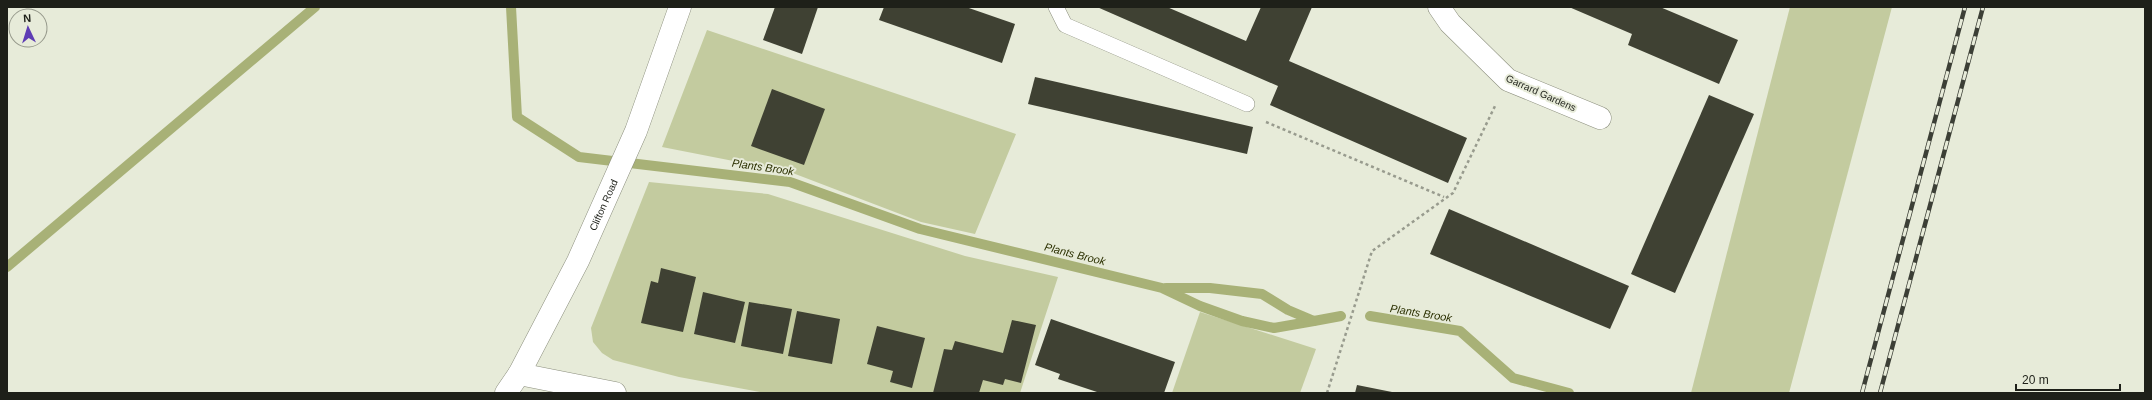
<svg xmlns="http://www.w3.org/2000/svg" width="2152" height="400" font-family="Helvetica,sans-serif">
	<rect width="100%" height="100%" fill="#e7ebd9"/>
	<g fill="#c3cb9f">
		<path d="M1790 7H1892L1789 393H1691Z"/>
		<path d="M707 30 1016 134 975 234 921 222 790 172 662 147Z"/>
		<path d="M649 182 768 194 965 256 1058 277 1020 393H766L679 377 613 360 602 353 593 342 591 328Z"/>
		<path d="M1200 312 1316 349 1300 393H1172Z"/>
	</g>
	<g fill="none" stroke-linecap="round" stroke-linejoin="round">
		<g stroke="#a8b177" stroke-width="10">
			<path d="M511 7 517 117 579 157 790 182 920 229 1162 288 1200 306 1242 321 1274 328 1314 321"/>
			<path d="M7 267 315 7"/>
			<path d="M1166 288H1210L1262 294 1288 310 1314 321 1341 316"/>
			<path d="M1370 316 1460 331 1513 378 1569 393"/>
		</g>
	</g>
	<g fill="#3f4133">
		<path d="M775 7H818L802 54 763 40Z"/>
		<path d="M884 7H966L1015 24 1002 63 879 20Z"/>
		<path d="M1097 7H1167L1246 41 1261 7H1312L1289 61 1467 138 1448 183 1270 105 1278 86Z"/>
		<path d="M1569 7H1660L1738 40 1719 84 1628 45 1632 34Z"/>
		<path d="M1035 77 1253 127 1247 154 1028 104Z"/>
		<path d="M772 89 825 109 804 165 751 146Z"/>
		<path d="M1709 95 1754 114 1675 293 1631 274Z"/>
		<path d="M1449 209 1629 286 1610 329 1430 254Z"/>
		<path d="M661 268 696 277 683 332 641 323 651 281 658 283Z"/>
		<path d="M703 292 745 302 735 343 694 334Z"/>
		<path d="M749 302 792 309 783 354 741 346Z"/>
		<path d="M797 311 840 319 832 364 788 356Z"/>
		<path d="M1051 319 1175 362 1164 393H1100L1058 379 1060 374 1035 365Z"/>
		<path d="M1012 320 1036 325 1021 383 1005 379 1003 385 983 380 979 393H933L944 349 952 350 955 341 1003 353Z"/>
		<path d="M877 326 925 338 912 388 890 382 893 371 867 364Z"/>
		<path d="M1357 385 1392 392V393H1355Z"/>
	</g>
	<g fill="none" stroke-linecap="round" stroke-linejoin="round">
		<g stroke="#8c8f7e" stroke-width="16">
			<path id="lane" d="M1056 7 1065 25 1247 104"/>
		</g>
		<g stroke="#8c8f7e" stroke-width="23">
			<g id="street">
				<path d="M1439 7 1450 23 1508 80 1600 118"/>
				<path d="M519 374 615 393"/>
			</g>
		</g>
		<g stroke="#8c8f7e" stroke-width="23">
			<g id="secondary">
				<path id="s1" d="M506 393 519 374 578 261 636 131 680 7"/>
			</g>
		</g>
		<g stroke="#989b8e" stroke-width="2.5" stroke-dasharray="3 3" stroke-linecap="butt">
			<path d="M1266 122 1444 197"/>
			<path d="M1327 393 1372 251 1453 193 1495 106"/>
		</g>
		<use href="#lane" stroke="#fff" stroke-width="15"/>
		<use href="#street" stroke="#fff" stroke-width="22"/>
		<use href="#secondary" stroke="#fff" stroke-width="22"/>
		<g stroke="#3c3f36" stroke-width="4.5">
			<g id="rail">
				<path d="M1862 393 1965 7"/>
				<path d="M1880 393 1983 7"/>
			</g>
		</g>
		<use href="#rail" stroke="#e7ebd9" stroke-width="3" stroke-dasharray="9" stroke-linecap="butt"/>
	</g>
	<g text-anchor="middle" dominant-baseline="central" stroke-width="4" stroke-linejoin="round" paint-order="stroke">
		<g font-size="10" fill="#1e2019" stroke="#e7ebd9">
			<text transform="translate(1541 93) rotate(24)">Garrard Gardens</text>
			<text stroke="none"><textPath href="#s1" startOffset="212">Clifton Road</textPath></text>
		</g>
		<g font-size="11" font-style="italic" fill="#2c3102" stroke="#e7ebd9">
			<text transform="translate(763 167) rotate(8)">Plants Brook</text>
			<text transform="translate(1075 254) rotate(14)">Plants Brook</text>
			<text transform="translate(1421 313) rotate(9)">Plants Brook</text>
		</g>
	</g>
	<rect width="2152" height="400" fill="none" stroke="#1e2019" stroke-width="16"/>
	<g transform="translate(28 28) rotate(356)"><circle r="19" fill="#e7ebd9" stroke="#979a8c"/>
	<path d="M0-3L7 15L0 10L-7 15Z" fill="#5e3cb4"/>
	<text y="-6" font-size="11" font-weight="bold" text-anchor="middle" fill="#1e2019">N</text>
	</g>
	<path d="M2016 384v6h104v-6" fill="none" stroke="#1e2019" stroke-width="2"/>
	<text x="2022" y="384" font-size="12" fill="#1e2019" stroke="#e7ebd9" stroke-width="3" paint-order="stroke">20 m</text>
</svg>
